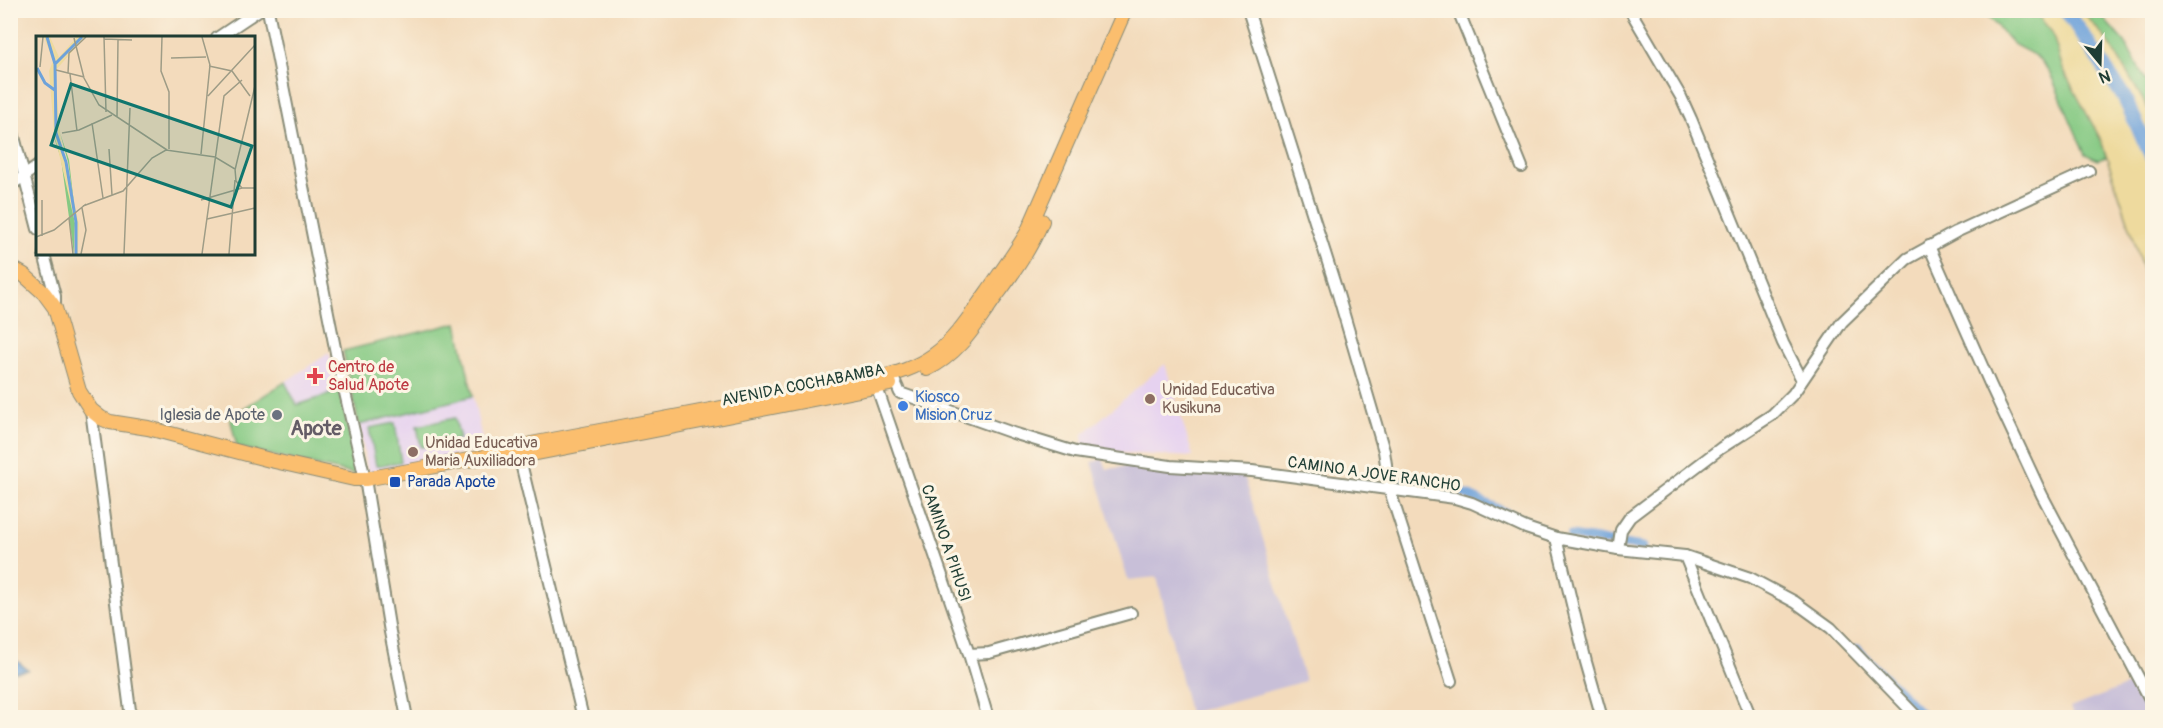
<svg xmlns="http://www.w3.org/2000/svg" width="2163" height="728" font-family="Pangolin,sans-serif">
	<rect width="100%" height="100%" fill="#fcf5e5"/>
	<filter id="ink" filterUnits="userSpaceOnUse"><feTurbulence type="fractalNoise" baseFrequency=".0167" numOctaves="2"/><feDisplacementMap in="SourceGraphic" scale="12" xChannelSelector="R" yChannelSelector="G"/><feConvolveMatrix kernelMatrix="1 2 1 2 8 2 1 2 1" color-interpolation-filters="sRGB"/></filter>
	<filter id="wash" filterUnits="userSpaceOnUse"><feTurbulence type="fractalNoise" baseFrequency=".008" numOctaves="4" result="noise"/><feDisplacementMap in="SourceGraphic" scale="24" xChannelSelector="R" yChannelSelector="G"/><feGaussianBlur stdDeviation="1.35" result="paint"/><feColorMatrix in="noise" values="0 0 0 0 0 0 0 0 0 0 0 0 0 0 0 0 0 1.4 0 .05"/><feComposite in="paint" operator="in"/></filter>
	<g filter="url(#wash)">
		<rect width="100%" height="100%" fill="#f3dbbc"/>
		<g fill="#e6d2f0">
			<path d="M329 353 338 392 297 405 285 382Z"/>
			<path d="M1165 364 1193 457 1124 453 1082 445 1083 434Z"/>
			<path d="M473 396 484 449 368 472 359 425Z"/>
		</g>
		<g fill="#c8bfd8">
			<path d="M1103 459 1107 469 1139 465 1145 470 1244 475 1305 681 1189 713 1157 577 1128 580 1092 462Z"/>
			<path d="M2136 682 2152 714V717H2075L2070 708Z"/>
		</g>
		<g fill="#85c983" stroke="#52835c" stroke-width="1.5">
			<path d="M1983 11H2034L2052 32 2063 69 2101 140 2106 157 2098 160 2085 154 2049 71 2036 56 2013 44Z"/>
			<path d="M2082 11H2097L2125 43 2152 92V115L2109 43Z"/>
			<path d="M457 323 473 396 359 425 343 351Z"/>
			<path d="M285 382 297 405 340 391 358 475 237 447 230 417Z"/>
			<path d="M455 418 460 439 421 447 417 426Z"/>
			<path d="M395 423 401 462 376 466 369 428Z"/>
		</g>
		<path fill="#eeda9e" stroke="#868c69" stroke-width="1.5" d="M2034 11H2082L2109 43 2152 115V303L2132 233 2101 140 2063 69 2052 32Z"/>
		<path fill="#6ea2da" stroke="#467087" stroke-width="1.5" d="M10 656H11L28 670 11 673Z"/>
		<g fill="none" stroke-linecap="round" stroke-linejoin="round">
			<g stroke="#6ea2da" stroke-width="9">
				<path d="M1399 482 1459 491 1540 528"/>
				<path d="M1571 536 1643 547"/>
				<path d="M1857 649 1925 718"/>
			</g>
			<path stroke="#6ea2da" stroke-width="15" d="M2066 10 2124 97 2152 157"/>
		</g>
	</g>
	<g filter="url(#ink)">
		<g fill="none" stroke-linecap="round" stroke-linejoin="round">
			<g stroke="#898c78" stroke-width="14">
				<g id="minor">
					<path d="M268 10 337 358 365 479 390 632 407 718"/>
					<path d="M1248 10 1337 291 1384 451 1390 491 1451 681"/>
					<path d="M1458 10 1522 167"/>
					<path d="M1630 10 1681 97 1691 119 1783 343 1802 380"/>
					<path d="M217 38 259 10"/>
					<path d="M10 121 38 229"/>
					<path d="M10 186 38 166"/>
					<path d="M1929 246 1991 386 2042 495 2152 703"/>
					<path d="M44 254 55 296V308"/>
					<path d="M892 375 900 393 1013 433 1075 452 1170 466 1252 471 1455 498 1472 503 1526 528 1556 538 1618 549 1685 556 1750 578 1795 602 1831 628 1918 718"/>
					<path d="M874 379 969 654 988 718"/>
					<path d="M91 410 131 718"/>
					<path d="M518 451 583 718"/>
					<path d="M1556 538 1586 662 1602 718"/>
					<path d="M1618 549 1621 530 1630 517 1721 448 1772 415 1793 394 1842 322 1907 259 1956 232 2089 171"/>
					<path d="M1685 556 1751 718"/>
					<path d="M969 654 989 653 1131 613"/>
				</g>
			</g>
			<g stroke="#898c78" stroke-width="16">
				<g id="major">
					<path d="M10 267 24 275 44 293 55 308 79 391 91 410 101 418 110 422 148 428 270 460 354 479H365L518 451 531 444 874 379C896 374 916 368 934 355 957 338 972 313 988 291 1001 272 1015 253 1027 233L1125 10"/>
					<path d="M927 369C959 354 976 324 996 296 1014 272 1030 249 1042 221"/>
					<path d="M518 451 532 454 890 384"/>
				</g>
			</g>
			<use href="#minor" stroke="#fff" stroke-width="10"/>
			<use href="#major" stroke="#fbbe6e" stroke-width="14"/>
		</g>
	</g>
	<path fill="#e0444e" stroke="#fcf5e5" stroke-width="2" d="M312 367h6v6h6v6h-6v6h-6v-6h-6v-6h6z"/>
	<g fill="#8d6e63" stroke="#fcf5e5" stroke-width="2">
		<circle cx="1150" cy="399" r="6"/>
		<circle cx="413" cy="452" r="6"/>
	</g>
	<circle fill="#3f7fe0" stroke="#fcf5e5" stroke-width="2" cx="903" cy="406" r="6"/>
	<circle fill="#6b7280" stroke="#fcf5e5" stroke-width="2" cx="277" cy="415" r="6"/>
	<rect fill="#1a4fb4" stroke="#fcf5e5" stroke-width="2" x="389" y="476" width="12" height="12" rx="3"/>
	<g text-anchor="middle" dominant-baseline="central" stroke-width="6" stroke-linejoin="round" paint-order="stroke">
		<g font-size="16" fill="#be3a42" stroke="#fcf5e5" text-anchor="start">
			<text x="328" y="367">Centro de<tspan x="328" dy="18">Salud Apote</tspan></text>
		</g>
		<g font-size="16" fill="#1f3d34" stroke="#fcf5e5">
			<text transform="translate(803 385) rotate(-11)">AVENIDA COCHABAMBA</text>
			<text transform="translate(1374 474) rotate(8)">CAMINO A JOVE RANCHO</text>
			<text transform="translate(946 543) rotate(71)">CAMINO A PIHUSI</text>
		</g>
		<g font-size="16" fill="#785e54" stroke="#fcf5e5" text-anchor="start">
			<text x="1162" y="390">Unidad Educativa<tspan x="1162" dy="18">Kusikuna</tspan></text>
			<text x="425" y="443">Unidad Educativa<tspan x="425" dy="18">Maria Auxiliadora</tspan></text>
		</g>
		<g font-size="16" fill="#366cbe" stroke="#fcf5e5" text-anchor="start">
			<text x="915" y="397">Kiosco<tspan x="915" dy="18">Mision Cruz</tspan></text>
		</g>
		<g font-size="16" fill="#5b616d" stroke="#fcf5e5" text-anchor="end">
			<text x="265" y="415">Iglesia de Apote</text>
		</g>
		<g font-size="16" fill="#164399" stroke="#fcf5e5" text-anchor="start">
			<text x="407" y="482">Parada Apote</text>
		</g>
		<g font-size="20" font-weight="bold" fill="#645d66" stroke="#fcf5e5">
			<text x="316" y="428">Apote</text>
		</g>
	</g>
	<g transform="translate(36 36)">
		<rect width="219" height="219" fill="#f3dbbc"/>
		<path d="M24 97 33 124 39 176 32 126ZM17 98 27 123 39 187 38 218 25 123Z" fill="#85c983"/>
		<path d="M8 1H14L23 21 41 1H49L19 35 25 109 43 188 42 218H38L39 187 18 96 13 35 17 25Z" fill="#eeda9e"/>
		<path fill="none" stroke="#6ea2da" stroke-width="3" d="M11 1 19 28 20 97 30 126 40 186V218M19 28 46 1M1 32 9 47 20 55"/>
		<path fill="none" stroke="#9e9c86" stroke-width="1.5" d="M68 1 70 76M126 1 125 35 133 56V113M38 2 48 42 63 69 131 114M68 3 96 4M135 22 170 21M173 30 196 35 214 60M4 31 7 1M20 34 48 41M32 37 33 17 50 1M34 38 41 95M172 60 219 9M81 81 82 4M56 87 67 162M26 97 43 94 76 79M73 113 76 159M165 118 174 29 166 1M199 134 219 50M6 164V200M165 164 206 152M47 170 87 155 116 122 130 114 179 121 199 133 200 145 206 152H219M33 182 37 218M171 183 219 172M0 201 18 194 50 168M45 218 50 194 46 172M88 218 94 72M166 218 188 60 206 44M193 218 199 144"/>
		<path fill="#0f766e" fill-opacity="0.15" stroke="#0f766e" stroke-width="3" d="M35 48 216 110 195 171 15 109Z"/>
		<rect width="219" height="219" fill="none" stroke="#1f3d34" stroke-width="3"/>
	</g>
	<rect width="2163" height="728" fill="none" stroke="#fcf5e5" stroke-width="36"/>
	<g transform="translate(2100 63) rotate(161)" stroke="#fcf5e5" stroke-width="4.5" paint-order="stroke">
	<path d="M0-4.5L10 22L0 15L-10 22Z" fill="#1f3d34"/>
	<text y="-9" font-size="16" font-weight="bold" text-anchor="middle" fill="#1f3d34">N</text>
	</g>
</svg>
